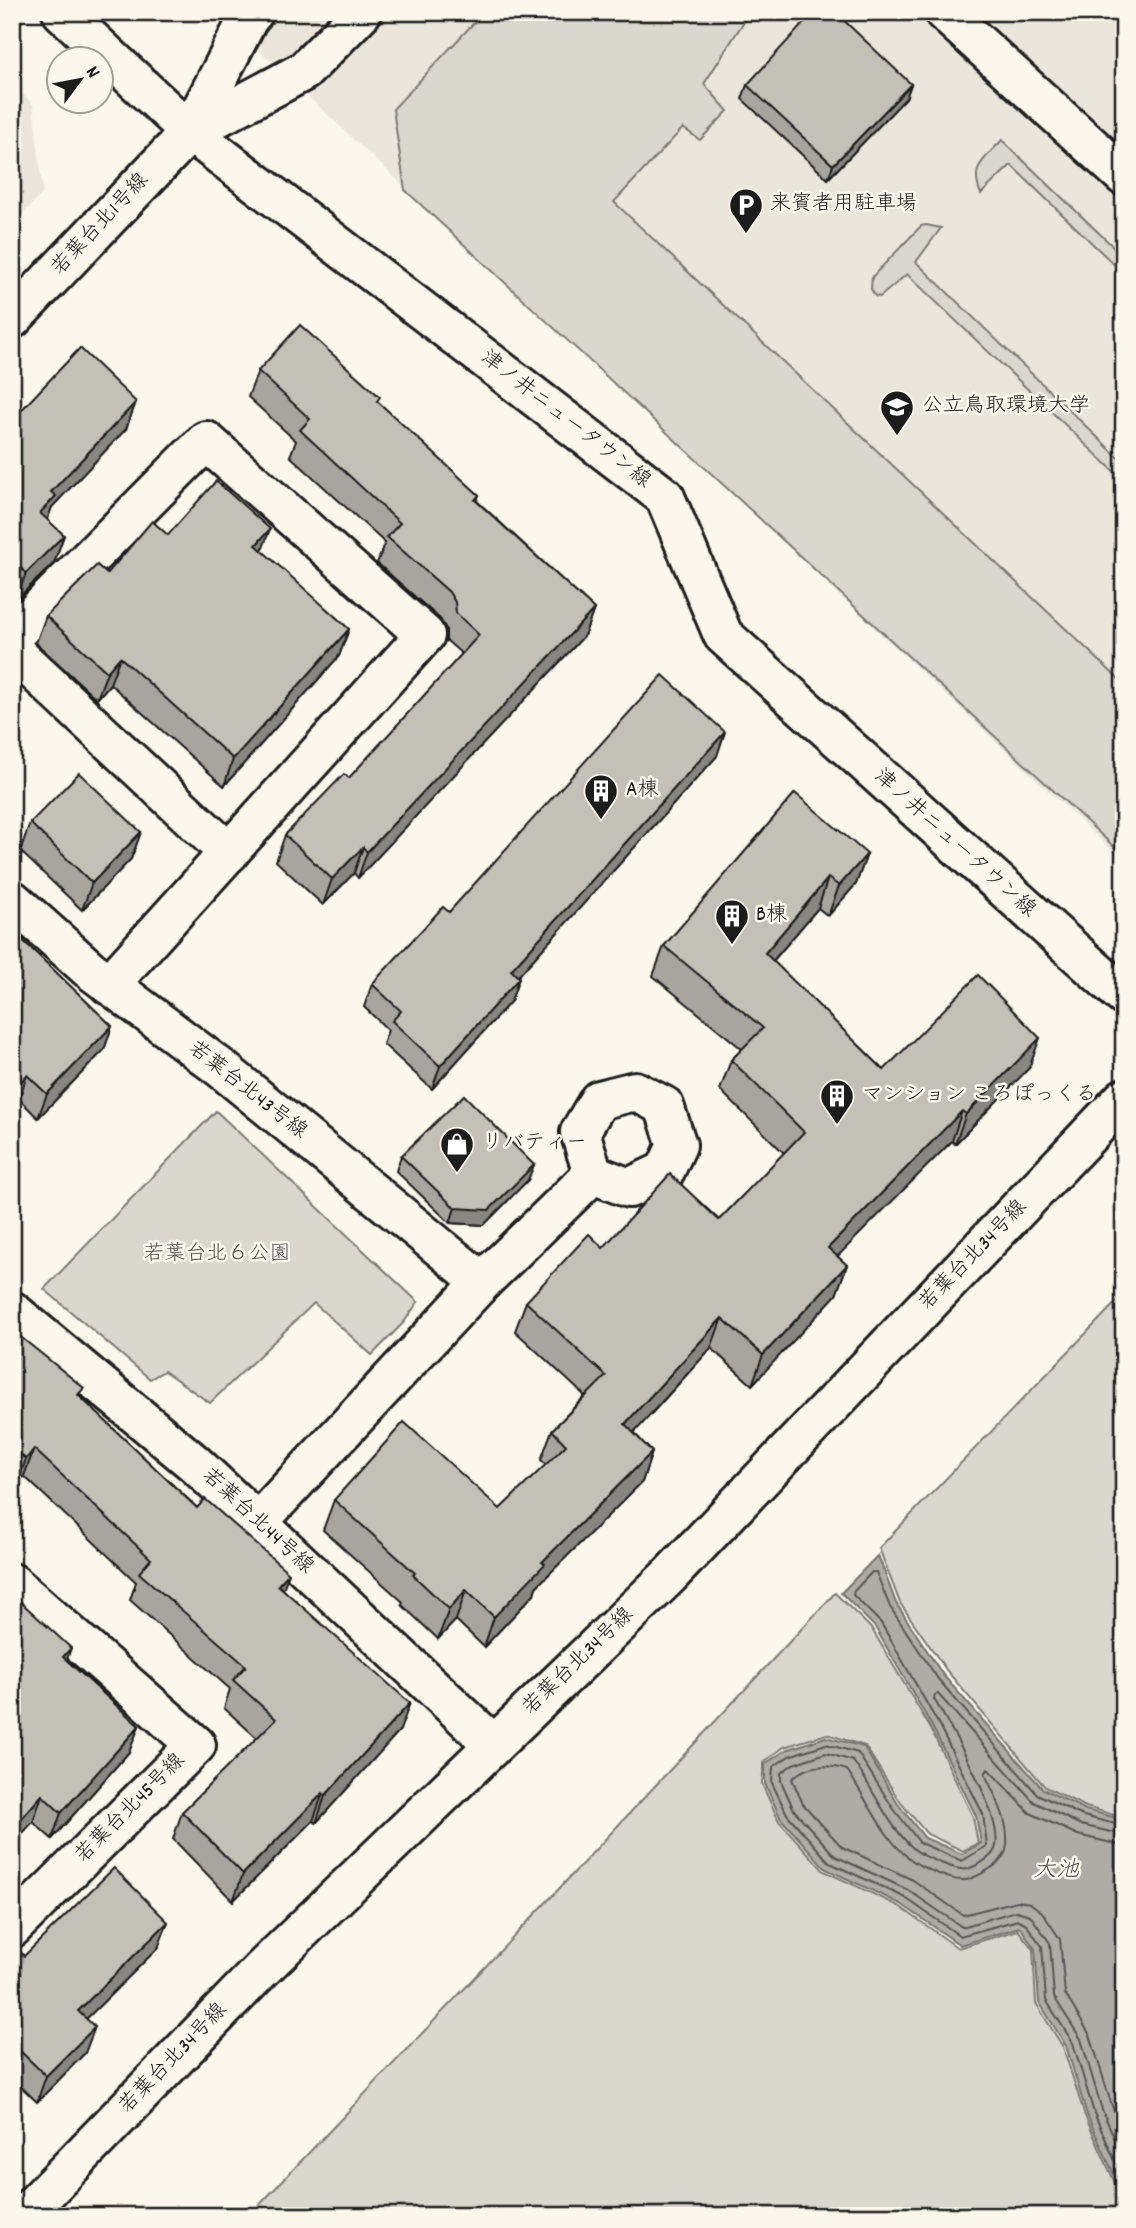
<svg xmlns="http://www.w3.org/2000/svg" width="1136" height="2228" font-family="Dekko,'Klee One',sans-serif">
	<rect width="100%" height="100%" fill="#fbf7ec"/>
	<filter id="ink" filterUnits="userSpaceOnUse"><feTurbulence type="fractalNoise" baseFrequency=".0143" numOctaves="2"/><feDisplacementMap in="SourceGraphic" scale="14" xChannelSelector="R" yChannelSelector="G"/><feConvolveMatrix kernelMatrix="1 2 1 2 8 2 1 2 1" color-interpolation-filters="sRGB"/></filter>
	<g filter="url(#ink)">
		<g fill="#eae6dc">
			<path d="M218 12H1124V862Z"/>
			<path d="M12 85 33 104 43 193 12 225Z"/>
		</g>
		<g fill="#dad7ce" stroke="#7b7a75" stroke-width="2">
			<path d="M484 12H750L704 84 728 111 700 140 683 128 614 202 1124 684V856L405 190 393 109Z"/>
			<path d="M1002 140 1124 257V274L1011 165 981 194C969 167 985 159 1002 140Z"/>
			<path d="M926 225 941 228 916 262 1124 463V481L907 274 880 297 875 296 871 289 872 277 921 226Z"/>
			<path d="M216 1111 418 1302 404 1322 372 1355 314 1303 210 1403 164 1371 150 1379 44 1289Z"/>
			<path d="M1124 1294V1818L1086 1807 1045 1787 947 1671 900 1603 879 1548Z"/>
			<path d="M835 1593 872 1629 931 1729 973 1817 978 1843 963 1851 927 1834 901 1803 865 1746 827 1734 784 1747 764 1762 762 1784 779 1821 824 1871 899 1906 958 1948 1018 1930 1033 1949 1036 2003 1063 2047 1085 2116 1124 2203V2216H249L556 1892Z"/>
		</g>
		<path fill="#afaca5" stroke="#74726e" stroke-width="2" d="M878 1555 896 1603 943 1675 1043 1789 1086 1810 1124 1820V2197L1087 2115 1066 2046 1039 2002 1035 1949 1020 1927 960 1945 901 1904 826 1869 781 1819 765 1784V1764L786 1750 826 1737 864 1747 898 1804 925 1838 962 1854 981 1843 976 1816 933 1728 875 1627 841 1593Z"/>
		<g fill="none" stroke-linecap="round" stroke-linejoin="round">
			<g stroke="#575653" stroke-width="2">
				<path d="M1124 1826 1083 1816 1037 1794 938 1679 890 1607 876 1572H872L854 1591 853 1595 881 1623 939 1725 983 1814 987 1846 962 1861 920 1843 893 1808 858 1753 826 1744 789 1756 773 1767 772 1783 787 1814 830 1863 904 1897 960 1936 1018 1920 1025 1923 1042 1946 1046 2000 1073 2043 1094 2113 1124 2181"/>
				<path d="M1124 1835 1081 1825 1034 1802 938 1694 935 1695 934 1699C951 1728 1002 1814 996 1846 994 1857 978 1865 968 1869 958 1872 922 1856 914 1849 887 1825 874 1789 853 1761L826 1753 793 1764 781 1773V1781L794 1810 835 1856 908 1890 962 1927 1016 1911 1030 1915 1050 1943 1054 1997 1081 2039 1102 2110 1124 2159"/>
				<path d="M1124 1846 1078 1835 1030 1813 988 1769 985 1774C995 1796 1009 1820 1007 1845 1006 1857 998 1864 988 1870 980 1874 972 1880 963 1880 951 1881 918 1866 909 1858 883 1838 865 1796 847 1770 828 1764 806 1764 792 1779L803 1804 842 1847 913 1880 963 1915 1017 1901 1030 1903 1042 1912 1060 1939 1065 1994 1090 2035 1112 2106 1124 2133"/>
			</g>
			<g stroke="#1c1c1c" stroke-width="44">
				<g id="minor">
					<path d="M62 12 190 132 665 497 723 635 1124 996"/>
					<path d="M944 12 1124 176"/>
					<path d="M190 132 304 71 362 12"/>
					<path d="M12 319 190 132 248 19 254 12"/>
					<path d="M12 636 206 441 425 635 109 985"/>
					<path d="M12 650 229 853"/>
					<path d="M12 900 89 969 222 1069 482 1282"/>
					<path d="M12 1311 194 1463 493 1744"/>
					<path d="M258 1522 482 1282 593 1174 580 1132 599 1100 635 1091 664 1106 677 1145 665 1171 629 1188 593 1174"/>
					<path d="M12 1583 196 1745 12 1928"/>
					<path d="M23 2216 261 1970 669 1576 1124 1098"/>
				</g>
			</g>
			<use href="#minor" stroke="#fbf7ec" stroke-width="38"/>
		</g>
		<g fill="#a8a59e" stroke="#1c1c1c" stroke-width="2">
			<path d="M911 84 906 98 828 179 742 99 747 85Z"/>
			<path d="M258 371 378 402 479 495 477 501 594 609 584 636 358 878 354 873 323 905 276 861 285 835 349 778 462 654 446 640V629L440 619 377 563 385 543 290 456 296 441 248 397Z"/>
			<path d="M136 402 126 429 52 507 47 520 64 535 54 563 16 600 12 596V420Z"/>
			<path d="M168 535 262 551 349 629 339 656 224 786 110 684 97 699 36 643 46 616 107 574Z"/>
			<path d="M717 756 518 976 519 978 511 1001 432 1089 383 1044 388 1030 364 1007 372 984 449 912Z"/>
			<path d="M30 823 141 832 131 859 82 910 20 851Z"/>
			<path d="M867 854 856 884 828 916 818 908 773 961 884 1070 1029 1068 955 1144 952 1141 837 1256 847 1265 836 1295 752 1385 711 1348 634 1433 652 1452 642 1482 536 1587 534 1594 484 1647 456 1620 438 1639 402 1605 403 1602 323 1530 334 1500 500 1509 546 1465 541 1460 552 1430 585 1396 515 1331 526 1302 603 1248 719 1220 784 1153 720 1090 731 1060 742 1049 653 976 664 946Z"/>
			<path d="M12 930 112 1026 104 1050 38 1118 19 1099Z"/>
			<path d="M401 1156 528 1180 484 1225 450 1223 396 1171Z"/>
			<path d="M12 1330 80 1397 283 1589 400 1730 316 1823 313 1821 233 1901 173 1839 182 1812 257 1738 224 1708 230 1689 130 1600 136 1582 24 1476 16 1486 12 1483Z"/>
			<path d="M67 1660 139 1726 129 1752 52 1839 33 1822Z"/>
			<path d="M158 1948 86 2019 85 2053 37 2102 12 2078V1958L24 1956Z"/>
		</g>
		<g fill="#888681" stroke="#1c1c1c" stroke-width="2">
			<path d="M911 84 906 98 828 179 833 165Z"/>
			<path d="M136 402 126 429 52 507 46 523 40 513 51 492Z"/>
			<path d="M270 529 260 556 256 545Z"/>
			<path d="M64 535 54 563 16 600 26 573Z"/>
			<path d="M594 609 584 636 358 878 367 852Z"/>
			<path d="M349 629 339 656 224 786 233 759Z"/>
			<path d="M120 657 110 684 97 699 107 672Z"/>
			<path d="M725 732 717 756 503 993 511 970Z"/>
			<path d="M141 832 131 859 82 910 92 883Z"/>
			<path d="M363 847 354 873 323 905 332 879Z"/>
			<path d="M867 854 856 884 828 916 839 886Z"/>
			<path d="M828 878 818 908 754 983 765 953Z"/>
			<path d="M519 978 511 1001 432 1089 440 1066Z"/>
			<path d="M112 1026 104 1050 38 1118 47 1094Z"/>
			<path d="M1040 1038 1029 1068 955 1144 966 1114Z"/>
			<path d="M27 1075 19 1099 12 1106V1091Z"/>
			<path d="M962 1111 952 1141 817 1277 828 1248Z"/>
			<path d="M534 1165 528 1180 484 1225 450 1223 455 1208Z"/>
			<path d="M847 1265 836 1295 752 1385 763 1355Z"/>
			<path d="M722 1318 711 1348 614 1454 625 1424Z"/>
			<path d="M34 1449 24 1476 16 1486 26 1459Z"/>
			<path d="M652 1452 642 1482 536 1587 534 1594 484 1647 494 1617 542 1562Z"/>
			<path d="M289 1573 279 1600 278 1585Z"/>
			<path d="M466 1590 456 1620 438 1639 449 1609Z"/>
			<path d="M71 1648 62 1674 63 1657Z"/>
			<path d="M410 1703 400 1730 316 1823 325 1796Z"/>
			<path d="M139 1726 129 1752 52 1839 61 1813Z"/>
			<path d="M323 1793 313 1821 233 1901 243 1874Z"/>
			<path d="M42 1795 33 1822 12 1845V1829Z"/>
			<path d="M168 1922 158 1948 68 2037 78 2011Z"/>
			<path d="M95 2027 85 2053 37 2102 46 2076Z"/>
		</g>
		<g fill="#c3c0b8" stroke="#1c1c1c" stroke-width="2">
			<path d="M814 12H835L911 84 833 165 747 85Z"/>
			<path d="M300 325 380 397 377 401 479 495 475 500 594 609 367 852 363 847 332 879 285 835 344 774 349 778 479 635 456 613 455 602 449 592 387 537 400 523 300 430 310 419 258 371Z"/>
			<path d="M80 348 136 402 51 492 56 496 40 513 64 535 26 573 12 560V420Z"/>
			<path d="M216 481 270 529 256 545 349 629 233 759 120 657 107 672 46 616 97 565 107 574 152 521 168 535Z"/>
			<path d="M663 675 725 732 511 970 519 978 440 1066 392 1021 401 1011 372 984 443 907 449 912Z"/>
			<path d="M79 773 141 832 92 883 30 823Z"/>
			<path d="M795 793 867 854 839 886 828 878 765 953 884 1070 978 975 1040 1038 966 1114 962 1111 828 1248 847 1265 763 1355 722 1318 625 1424 652 1452 542 1562 545 1564 494 1617 466 1590 449 1609 413 1575 415 1573 334 1500 404 1422 500 1509 566 1445 552 1430 606 1376 526 1302 589 1234 603 1248 670 1174 719 1220 804 1132 731 1060 763 1028 664 946Z"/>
			<path d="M12 930 112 1026 47 1094 27 1075 12 1091Z"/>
			<path d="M464 1095 534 1165 489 1210 455 1208 401 1156Z"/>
			<path d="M12 1330 84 1388 78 1395 197 1508 205 1499 289 1573 278 1585 410 1703 325 1796 323 1793 243 1874 182 1812 276 1719 233 1680 246 1666 139 1573 151 1559 34 1449 26 1459 12 1448Z"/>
			<path d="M12 1594 71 1648 63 1657 139 1726 61 1813 42 1795 12 1829Z"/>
			<path d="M114 1868 168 1922 78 2011 95 2027 46 2076 12 2043V1958L19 1951 24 1956Z"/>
		</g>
	</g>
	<defs>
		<g id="parking-pin" transform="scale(1.75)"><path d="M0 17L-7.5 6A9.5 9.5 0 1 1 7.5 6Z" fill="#1c1c1c" stroke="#fbf7ec"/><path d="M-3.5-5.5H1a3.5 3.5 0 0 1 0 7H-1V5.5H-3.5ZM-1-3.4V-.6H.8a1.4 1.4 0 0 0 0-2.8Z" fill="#fff"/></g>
		<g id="school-pin" transform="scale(1.75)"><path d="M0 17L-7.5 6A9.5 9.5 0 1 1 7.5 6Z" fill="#1c1c1c" stroke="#fbf7ec"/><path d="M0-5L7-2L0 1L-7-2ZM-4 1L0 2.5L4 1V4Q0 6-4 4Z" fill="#fff"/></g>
		<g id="building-pin" transform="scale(1.75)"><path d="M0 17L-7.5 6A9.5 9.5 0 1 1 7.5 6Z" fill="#1c1c1c" stroke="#fbf7ec"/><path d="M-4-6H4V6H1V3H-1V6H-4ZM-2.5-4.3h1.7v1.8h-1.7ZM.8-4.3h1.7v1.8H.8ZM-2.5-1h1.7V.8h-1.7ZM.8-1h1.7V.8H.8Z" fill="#fff"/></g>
		<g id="shop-pin" transform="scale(1.75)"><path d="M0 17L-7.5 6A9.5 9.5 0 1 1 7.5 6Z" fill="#1c1c1c" stroke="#fbf7ec"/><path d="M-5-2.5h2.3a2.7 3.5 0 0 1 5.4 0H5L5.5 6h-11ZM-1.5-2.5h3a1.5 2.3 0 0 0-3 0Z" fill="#fff"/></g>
	</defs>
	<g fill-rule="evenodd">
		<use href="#parking-pin" x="746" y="205"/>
		<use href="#school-pin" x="897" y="407"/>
		<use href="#building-pin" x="601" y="791"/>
		<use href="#building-pin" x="732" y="916"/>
		<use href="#building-pin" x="837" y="1096"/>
		<use href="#shop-pin" x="457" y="1144"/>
	</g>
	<g text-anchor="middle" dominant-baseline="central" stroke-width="5" stroke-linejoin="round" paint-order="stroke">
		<g font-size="21" fill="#1c1c1c" stroke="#fbf7ec" text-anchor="start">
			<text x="770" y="205">来賓者用駐車場</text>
			<text x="922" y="407">公立鳥取環境大学</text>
			<text x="626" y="791">A棟</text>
			<text x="756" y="916">B棟</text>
			<text x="862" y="1096">マンション ころぽっくる</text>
			<text x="482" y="1144">リバティー</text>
		</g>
		<g font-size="21" fill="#1c1c1c" stroke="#fbf7ec">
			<text transform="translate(101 225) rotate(-47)">若葉台北1号線</text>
			<text transform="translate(565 420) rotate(38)">津ノ井ニュータウン線</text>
			<text transform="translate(954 844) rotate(42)">津ノ井ニュータウン線</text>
			<text transform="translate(247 1091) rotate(38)">若葉台北43号線</text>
			<text transform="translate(974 1256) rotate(-46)">若葉台北34号線</text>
			<text transform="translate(257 1522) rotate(43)">若葉台北44号線</text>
			<text transform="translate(579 1662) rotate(-44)">若葉台北34号線</text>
			<text transform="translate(131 1809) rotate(-45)">若葉台北45号線</text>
			<text transform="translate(174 2059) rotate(-46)">若葉台北34号線</text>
		</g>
		<g font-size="21" fill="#555451" stroke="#fbf7ec">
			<text x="217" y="1255">若葉台北６公園</text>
		</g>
		<g font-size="23" font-style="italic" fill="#575653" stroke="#fbf7ec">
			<text x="1056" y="1871">大池</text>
		</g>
	</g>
	<rect width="1136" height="2228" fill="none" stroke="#fbf7ec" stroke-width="42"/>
	<rect x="21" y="21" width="1094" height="2186" fill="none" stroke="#1c1c1c" stroke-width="2.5" filter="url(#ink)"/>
	<g transform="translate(80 80) rotate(58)"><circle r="33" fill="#fbf7ec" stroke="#a29f99" stroke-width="2"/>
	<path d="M0-5L12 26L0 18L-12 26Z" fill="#1c1c1c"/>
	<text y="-10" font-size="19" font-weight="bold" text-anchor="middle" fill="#1c1c1c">N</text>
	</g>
</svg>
